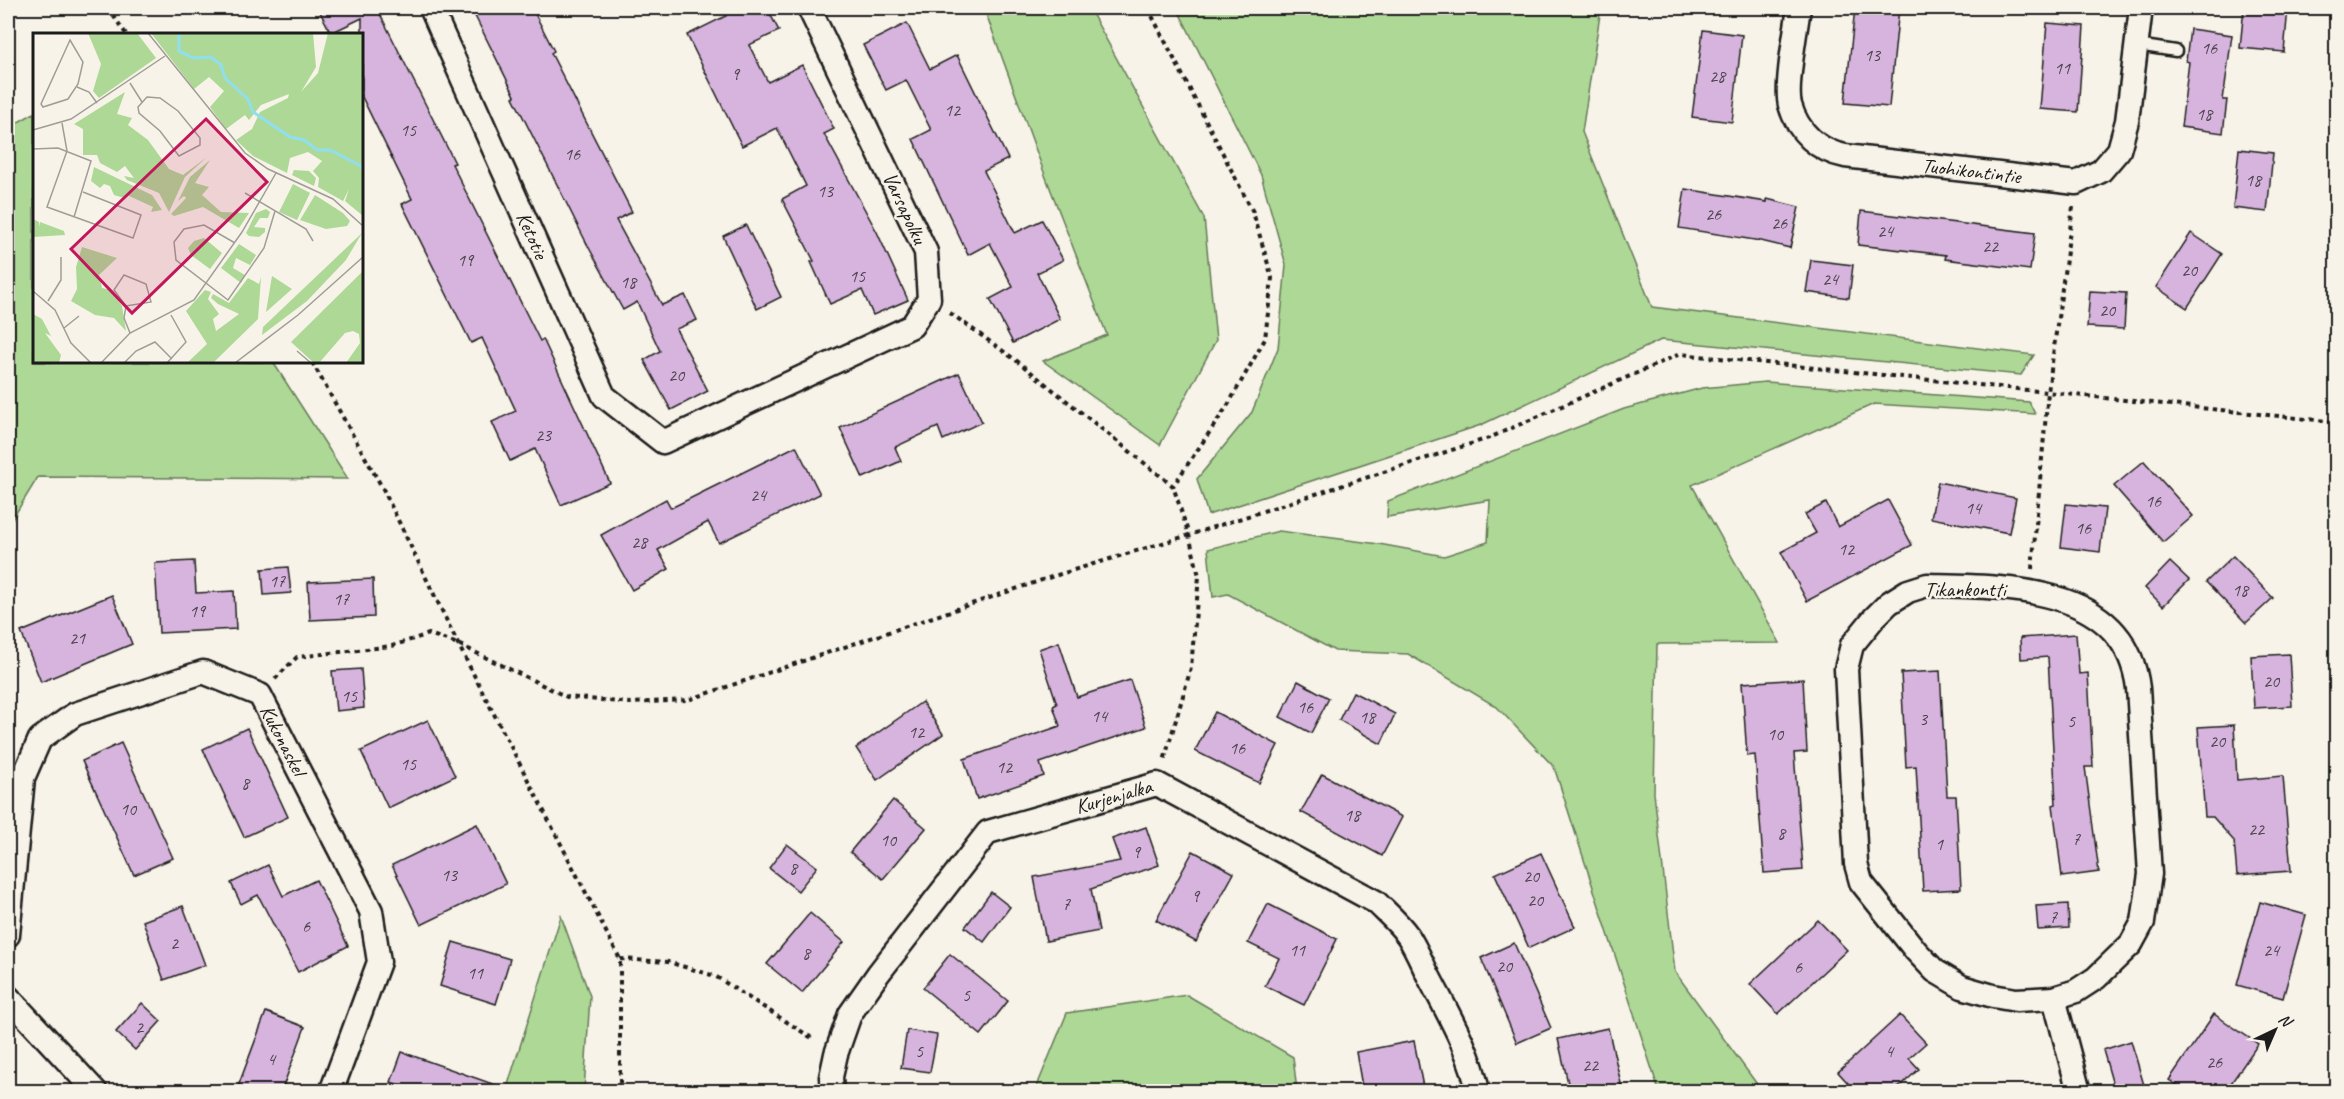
<svg xmlns="http://www.w3.org/2000/svg" width="2344" height="1099" font-family="Caveat,sans-serif">
	<rect width="100%" height="100%" fill="#f7f3e8"/>
	<filter id="ink" filterUnits="userSpaceOnUse"><feTurbulence type="fractalNoise" baseFrequency=".0167" numOctaves="2"/><feDisplacementMap in="SourceGraphic" scale="12" xChannelSelector="R" yChannelSelector="G"/><feConvolveMatrix kernelMatrix="1 2 1 2 8 2 1 2 1" color-interpolation-filters="sRGB"/></filter>
	<g filter="url(#ink)">
		<g fill="#aed896" stroke="#657a59" stroke-width="1.5">
			<path d="M984 8H1089L1204 218 1216 340 1160 445 1043 361 1107 335 1045 175Z"/>
			<path d="M1177 8H1601L1582 132 1652 307 2034 355 2021 375 1661 340 1481 425 1208 515 1197 479 1252 412 1278 348 1286 265 1261 175Z"/>
			<path d="M34 113V362H273L348 479 38 477 8 526V128Z"/>
			<path d="M1766 382 2029 402 2035 414 1874 404 1692 485 1780 643 1657 644 1654 793 1675 972 1762 1091H1659L1554 767 1497 707 1408 654 1335 651 1228 594 1213 597 1208 549 1279 531 1379 544 1444 556 1488 542 1490 500 1387 517 1388 501 1624 409 1702 388Z"/>
			<path d="M561 916 590 996 584 1091H506Z"/>
			<path d="M1187 995 1293 1057 1297 1091H1035L1067 1013Z"/>
		</g>
		<g fill="#d7b4de" stroke="#1c1c1c" stroke-width="1.5">
			<path d="M318 8H383L378 10 455 163 452 164 540 341 543 339 610 483 561 505 535 449 510 461 492 422 516 411 482 338 471 343 402 204 412 199 362 97V18L331 33Z"/>
			<path d="M471 8H532L554 51 551 53 632 212 616 220 662 305 685 295 697 320 676 329 708 391 671 410 644 360 660 351 637 302 623 310 588 246 513 97 515 96Z"/>
			<path d="M722 8H767L779 31 749 45 768 82 802 65 834 129 824 134 877 232 908 300 873 315 862 290 830 304 811 262 814 261 782 199 806 186 777 128 742 146 687 35 726 16Z"/>
			<path d="M1855 8H1899L1889 107 1845 103Z"/>
			<path d="M2244 8H2288L2284 52 2240 48Z"/>
			<path d="M907 23 930 69 957 55 1008 159 984 171 1015 233 1042 220 1063 260 1037 273 1060 319 1013 343 990 299 1013 287 990 243 968 255 913 139 931 130 906 80 886 90 863 45Z"/>
			<path d="M2047 23 2084 26 2078 112 2040 109Z"/>
			<path d="M2190 29 2232 35 2223 100H2227L2223 133 2181 127 2189 62 2186 61Z"/>
			<path d="M1703 30 1742 35 1732 122 1692 117Z"/>
			<path d="M2239 149 2273 153 2267 212 2233 208Z"/>
			<path d="M1685 189 1767 202V199L1799 207 1790 248 1761 241 1679 228Z"/>
			<path d="M1861 211 2035 233 2030 270 1945 259 1946 255 1858 245Z"/>
			<path d="M746 225 781 297 757 309 723 236Z"/>
			<path d="M2191 233 2222 254 2187 308 2156 287Z"/>
			<path d="M1811 260 1853 265 1849 298 1806 292Z"/>
			<path d="M2090 291 2126 293 2124 329 2087 327Z"/>
			<path d="M959 373 982 422 943 440 938 427 895 447 901 461 863 478 840 428Z"/>
			<path d="M796 446 820 494 719 543 708 522 658 550 669 569 632 590 601 535 666 499 671 508Z"/>
			<path d="M2144 461 2193 516 2163 542 2114 486Z"/>
			<path d="M1938 482 2016 498 2009 533 1931 518Z"/>
			<path d="M1888 500 1912 545 1807 601 1781 552 1816 533 1805 514 1826 503 1838 527Z"/>
			<path d="M2066 504 2105 508 2100 552 2061 547Z"/>
			<path d="M2233 556 2273 598 2246 623 2206 582Z"/>
			<path d="M194 561 196 593 234 591 236 629 159 633 155 563Z"/>
			<path d="M2170 562 2189 580 2163 606 2145 588Z"/>
			<path d="M288 567 291 593 264 595 262 569Z"/>
			<path d="M373 579 374 617 310 620 308 582Z"/>
			<path d="M112 595 132 644 41 682 21 632Z"/>
			<path d="M2076 634 2079 674 2088 673 2093 767H2085L2099 872 2062 877 2053 805 2056 804 2048 657 2021 659 2020 638Z"/>
			<path d="M1059 642 1077 697 1130 680 1146 727 1040 763 1044 776 977 799 964 759 1060 726 1053 706 1057 704 1039 649Z"/>
			<path d="M2289 654 2292 706 2254 708 2251 656Z"/>
			<path d="M361 669 364 708 336 711 332 671Z"/>
			<path d="M1940 671 1947 796H1956L1961 889 1923 891 1916 766 1906 767 1901 673Z"/>
			<path d="M1803 679 1807 752 1794 753 1803 870 1764 873 1755 755 1747 756 1742 683Z"/>
			<path d="M1298 681 1329 698 1311 733 1280 717Z"/>
			<path d="M1353 692 1395 714 1381 744 1339 720Z"/>
			<path d="M922 702 943 734 877 780 856 748Z"/>
			<path d="M1215 712 1278 745 1259 783 1195 751Z"/>
			<path d="M428 720 455 776 388 808 361 751Z"/>
			<path d="M2234 725 2237 780 2283 776 2291 871 2237 875 2234 841 2213 817H2205L2198 727Z"/>
			<path d="M247 728 288 817 244 837 203 749Z"/>
			<path d="M121 743 173 858 134 875 82 761Z"/>
			<path d="M1322 774 1402 817 1382 856 1301 812Z"/>
			<path d="M893 800 926 828 883 879 850 852Z"/>
			<path d="M477 824 506 884 421 925 392 865Z"/>
			<path d="M1146 827 1159 865 1091 889 1099 931 1046 941 1034 877 1120 861 1112 839Z"/>
			<path d="M787 844 817 867 798 891 769 868Z"/>
			<path d="M1193 851 1234 873 1196 942 1156 920Z"/>
			<path d="M1541 853 1575 927 1529 948 1495 874Z"/>
			<path d="M268 865 283 896 316 880 348 946 298 972 258 895 241 904 231 883Z"/>
			<path d="M991 892 1010 907 984 942 965 927Z"/>
			<path d="M2260 902 2306 915 2283 998 2237 985Z"/>
			<path d="M1268 904 1337 939 1304 1005 1265 986 1279 958 1248 943Z"/>
			<path d="M2068 904 2069 928 2038 930 2036 906Z"/>
			<path d="M183 906 205 965 164 980 143 921Z"/>
			<path d="M810 913 844 942 802 993 767 964Z"/>
			<path d="M1818 920 1847 950 1778 1014 1750 984Z"/>
			<path d="M453 942 510 959 496 1004 440 986Z"/>
			<path d="M1514 943 1551 1028 1517 1043 1481 958Z"/>
			<path d="M950 954 1008 1001 981 1035 923 988Z"/>
			<path d="M142 1003 161 1021 135 1050 116 1032Z"/>
			<path d="M266 1012 305 1027 281 1092H236Z"/>
			<path d="M2214 1014 2258 1044 2225 1092H2187L2169 1080Z"/>
			<path d="M1900 1015 1926 1043 1909 1058 1919 1069 1894 1092H1856L1838 1072Z"/>
			<path d="M1608 1028 1623 1092H1570L1558 1039Z"/>
			<path d="M907 1030 937 1035 930 1072 901 1068Z"/>
			<path d="M1414 1041 1424 1092H1363L1356 1052Z"/>
			<path d="M2131 1041 2146 1092H2115L2103 1050Z"/>
			<path d="M402 1052 504 1088V1092H418L391 1082Z"/>
		</g>
		<g fill="none" stroke-linecap="round" stroke-linejoin="round">
			<g stroke="#1c1c1c" stroke-width="15">
				<path id="service" d="M2137 45 2176 51"/>
			</g>
			<g stroke="#1c1c1c" stroke-width="27">
				<g id="minor">
					<path id="s1" d="M431 8 604 396 663 442 912 326 929 299 926 252 809 8"/>
					<path id="s2" d="M1799 8C1796 29 1785 87 1790 105 1798 133 1819 151 1845 156L2076 183 2101 171 2119 150 2127 121 2141 8"/>
					<path d="M1927 585C2006 587 2125 584 2138 688L2150 874 2143 922 2131 944 2096 978 2076 991 2054 998 2016 1000 1993 996 1962 987 1935 971 1916 951 1861 882 1856 864 1846 669 1852 645 1874 618 1889 603 1908 591Z"/>
					<path id="s3" d="M8 935 23 778 40 739 75 714 203 672 260 695 371 911 379 962 331 1092"/>
					<path d="M8 997 96 1092"/>
					<path d="M2054 998 2079 1092"/>
					<path id="s4" d="M832 1092 831 1077 836 1054 850 1014 878 974 988 832 1157 784 1376 902C1387 913 1399 923 1408 936 1416 948 1422 963 1429 977 1447 1012 1471 1052 1478 1092"/>
				</g>
			</g>
			<g stroke="#1c1c1c" stroke-width="4" stroke-dasharray="4.5 4.5" stroke-linecap="butt">
				<path d="M108 8 126 34"/>
				<path d="M1148 8 1253 212 1272 278 1265 339 1228 405 1173 486"/>
				<path d="M950 313 1017 361 1173 486 1189 535 1199 576 1191 668 1164 761"/>
				<path d="M312 362 383 489 458 644 620 959V1092"/>
				<path d="M2032 569 2048 392 2073 207"/>
				<path d="M275 679 297 657 392 646 429 634 458 644 567 697 631 703 688 700 1054 576 1189 535 1489 438 1680 354 2336 422"/>
				<path d="M620 959 668 962 715 976 815 1040"/>
			</g>
			<use href="#service" stroke="#f7f3e8" stroke-width="10"/>
			<use href="#minor" stroke="#f7f3e8" stroke-width="22"/>
		</g>
	</g>
	<g text-anchor="middle" dominant-baseline="central" stroke-width="5" stroke-linejoin="round" paint-order="stroke">
		<g font-size="18" fill="#4b424c">
			<text x="2209" y="48">16</text>
			<text x="1872" y="55">13</text>
			<text x="2062" y="68">11</text>
			<text x="735" y="74">9</text>
			<text x="1717" y="76">28</text>
			<text x="952" y="110">12</text>
			<text x="2204" y="114">18</text>
			<text x="408" y="130">15</text>
			<text x="572" y="154">16</text>
			<text x="2253" y="180">18</text>
			<text x="825" y="191">13</text>
			<text x="1713" y="214">26</text>
			<text x="1779" y="223">26</text>
			<text x="1885" y="231">24</text>
			<text x="1990" y="246">22</text>
			<text x="465" y="260">19</text>
			<text x="2189" y="270">20</text>
			<text x="857" y="276">15</text>
			<text x="1830" y="279">24</text>
			<text x="628" y="282">18</text>
			<text x="2107" y="310">20</text>
			<text x="676" y="375">20</text>
			<text x="543" y="435">23</text>
			<text x="758" y="495">24</text>
			<text x="2153" y="501">16</text>
			<text x="1973" y="508">14</text>
			<text x="2083" y="528">16</text>
			<text x="639" y="542">28</text>
			<text x="1846" y="549">12</text>
			<text x="277" y="581">17</text>
			<text x="2240" y="590">18</text>
			<text x="341" y="599">17</text>
			<text x="197" y="611">19</text>
			<text x="77" y="638">21</text>
			<text x="2271" y="681">20</text>
			<text x="349" y="696">15</text>
			<text x="1305" y="707">16</text>
			<text x="1099" y="716">14</text>
			<text x="1367" y="717">18</text>
			<text x="1923" y="719">3</text>
			<text x="2071" y="721">5</text>
			<text x="916" y="732">12</text>
			<text x="1775" y="734">10</text>
			<text x="2217" y="741">20</text>
			<text x="1237" y="748">16</text>
			<text x="408" y="764">15</text>
			<text x="1004" y="767">12</text>
			<text x="245" y="783">8</text>
			<text x="128" y="809">10</text>
			<text x="1352" y="815">18</text>
			<text x="2256" y="829">22</text>
			<text x="1781" y="833">8</text>
			<text x="2076" y="839">7</text>
			<text x="888" y="840">10</text>
			<text x="1939" y="844">1</text>
			<text x="1136" y="852">9</text>
			<text x="793" y="868">8</text>
			<text x="449" y="875">13</text>
			<text x="1531" y="876">20</text>
			<text x="1195" y="896">9</text>
			<text x="1535" y="900">20</text>
			<text x="1066" y="904">7</text>
			<text x="2053" y="917">7</text>
			<text x="306" y="926">6</text>
			<text x="174" y="943">2</text>
			<text x="1297" y="950">11</text>
			<text x="2271" y="950">24</text>
			<text x="806" y="953">8</text>
			<text x="1504" y="966">20</text>
			<text x="1798" y="967">6</text>
			<text x="475" y="973">11</text>
			<text x="966" y="995">5</text>
			<text x="139" y="1027">2</text>
			<text x="919" y="1051">5</text>
			<text x="1889" y="1051">4</text>
			<text x="271" y="1059">4</text>
			<text x="2214" y="1062">26</text>
			<text x="1590" y="1065">22</text>
		</g>
		<g font-size="21" fill="#1c1c1c" stroke="#f7f3e8">
			<text stroke="none"><textPath href="#s2" startOffset="304">Tuohikontintie</textPath></text>
			<text transform="translate(905 208) rotate(65)">Varsapolku</text>
			<text stroke="none"><textPath href="#s1" startOffset="249">Ketotie</textPath></text>
			<text x="1965" y="589">Tikankontti</text>
			<text stroke="none"><textPath href="#s3" startOffset="490">Kukonaskel</textPath></text>
			<text stroke="none"><textPath href="#s4" startOffset="440">Kurjenjalka</textPath></text>
		</g>
	</g>
	<g transform="translate(33 33)">
		<rect width="330" height="330" fill="#f7f3e8"/>
		<path d="M55 0H104L123 25 66 65 60 58 68 31ZM118 0H280L283 34 268 59 285 40 295 0H330V183L312 168 316 156 310 168 285 154 286 145 280 138 289 128 275 119 257 125 254 140 220 123 203 107 219 96 227 79 255 65 256 61 228 72 216 87 212 82 193 96 177 74 191 58 176 44 161 56ZM92 59 84 81 99 85 95 92 115 107 136 136 150 142 174 124 152 144 136 179 126 160 94 147 91 143 101 145 92 133 84 139 67 130 64 122H50V96L41 91ZM177 127 162 150 176 154 169 162 188 179 216 180 206 195 170 174 141 183 138 181 153 165 151 163 145 168 157 144ZM61 134 119 162 129 177 118 179 120 174 94 162 91 165 81 162 77 153 71 151 67 155 58 148ZM261 137 276 138 283 145 281 153 259 142ZM260 151 277 160 264 187 246 179ZM282 162 310 180 317 188 314 193 293 196 267 187ZM233 176 237 179 235 185H227L221 194 232 195V199L226 204 216 203 213 200 223 180ZM0 186 6 189V194L7 189 31 198 32 202 0 204ZM329 200 313 227 274 268 229 302 230 294ZM171 205 189 220 177 236 158 222 155 215 161 208ZM206 211 223 222 217 232 203 225 200 235 212 242 208 250 188 235ZM49 214 84 225 66 242 69 255 78 257 89 273 93 298 81 285 62 282 38 268 44 256 43 234ZM330 238V330H313L327 310 326 301 320 298 312 300 286 330H281L258 309ZM239 243 259 256 233 279ZM228 244 225 286 180 330H154L174 311 153 278 172 257 178 259 175 266 186 281 180 286 183 298 206 281 185 271 178 265 180 261 196 270 215 245 226 251ZM0 281 9 286 18 303 12 300 28 322 26 330H0Z" fill="#aed896"/>
		<path fill="none" stroke="#90dfef" stroke-width="3" d="M146 0V18L160 25 178 24 188 32 192 45 215 66 220 79 257 104 271 107 284 117H297L328 133 330 138"/>
		<path fill="none" stroke="#9f9d96" stroke-width="1.5" d="M115 0 212 120 235 136 300 166 330 193M37 7 50 29 45 51 35 66 10 74 8 71ZM97 50 109 69M44 54 56 59 64 70M114 64 127 65 145 78 167 105V112L146 123 127 98 106 80 105 74ZM29 90 34 118 14 174 100 205 108 182 50 159M0 97 38 86 132 23M0 116 25 115 58 128 41 184M212 160 273 196 280 208M202 210 171 192 151 196 141 209 143 227 195 267 231 215 242 178M91 242 113 251 118 269 93 273 81 257ZM0 258 22 277 38 310 58 330M15 268 28 247V224M93 273 91 285 97 300M31 295 46 283M264 318 278 330M68 330 97 300 161 267 209 199 243 140M91 330 103 318 122 309 139 326M134 330 153 309 138 282M202 330 265 282 330 224"/>
		<path fill="#c2185b" fill-opacity="0.15" stroke="#c2185b" stroke-width="3" d="M173 86 234 149 99 280 38 216Z"/>
		<rect width="330" height="330" fill="none" stroke="#1c1c1c" stroke-width="3"/>
	</g>
	<rect width="2344" height="1099" fill="none" stroke="#f7f3e8" stroke-width="30"/>
	<rect x="15" y="15" width="2314" height="1069" fill="none" stroke="#1c1c1c" stroke-width="2" filter="url(#ink)"/>
	<g transform="translate(2275 1030) rotate(44)" stroke="#f7f3e8" stroke-width="4.5" paint-order="stroke">
	<path d="M0-4.5L10 22L0 15L-10 22Z" fill="#1c1c1c"/>
	<text y="-9" font-size="16" font-weight="bold" text-anchor="middle" fill="#1c1c1c">N</text>
	</g>
</svg>
